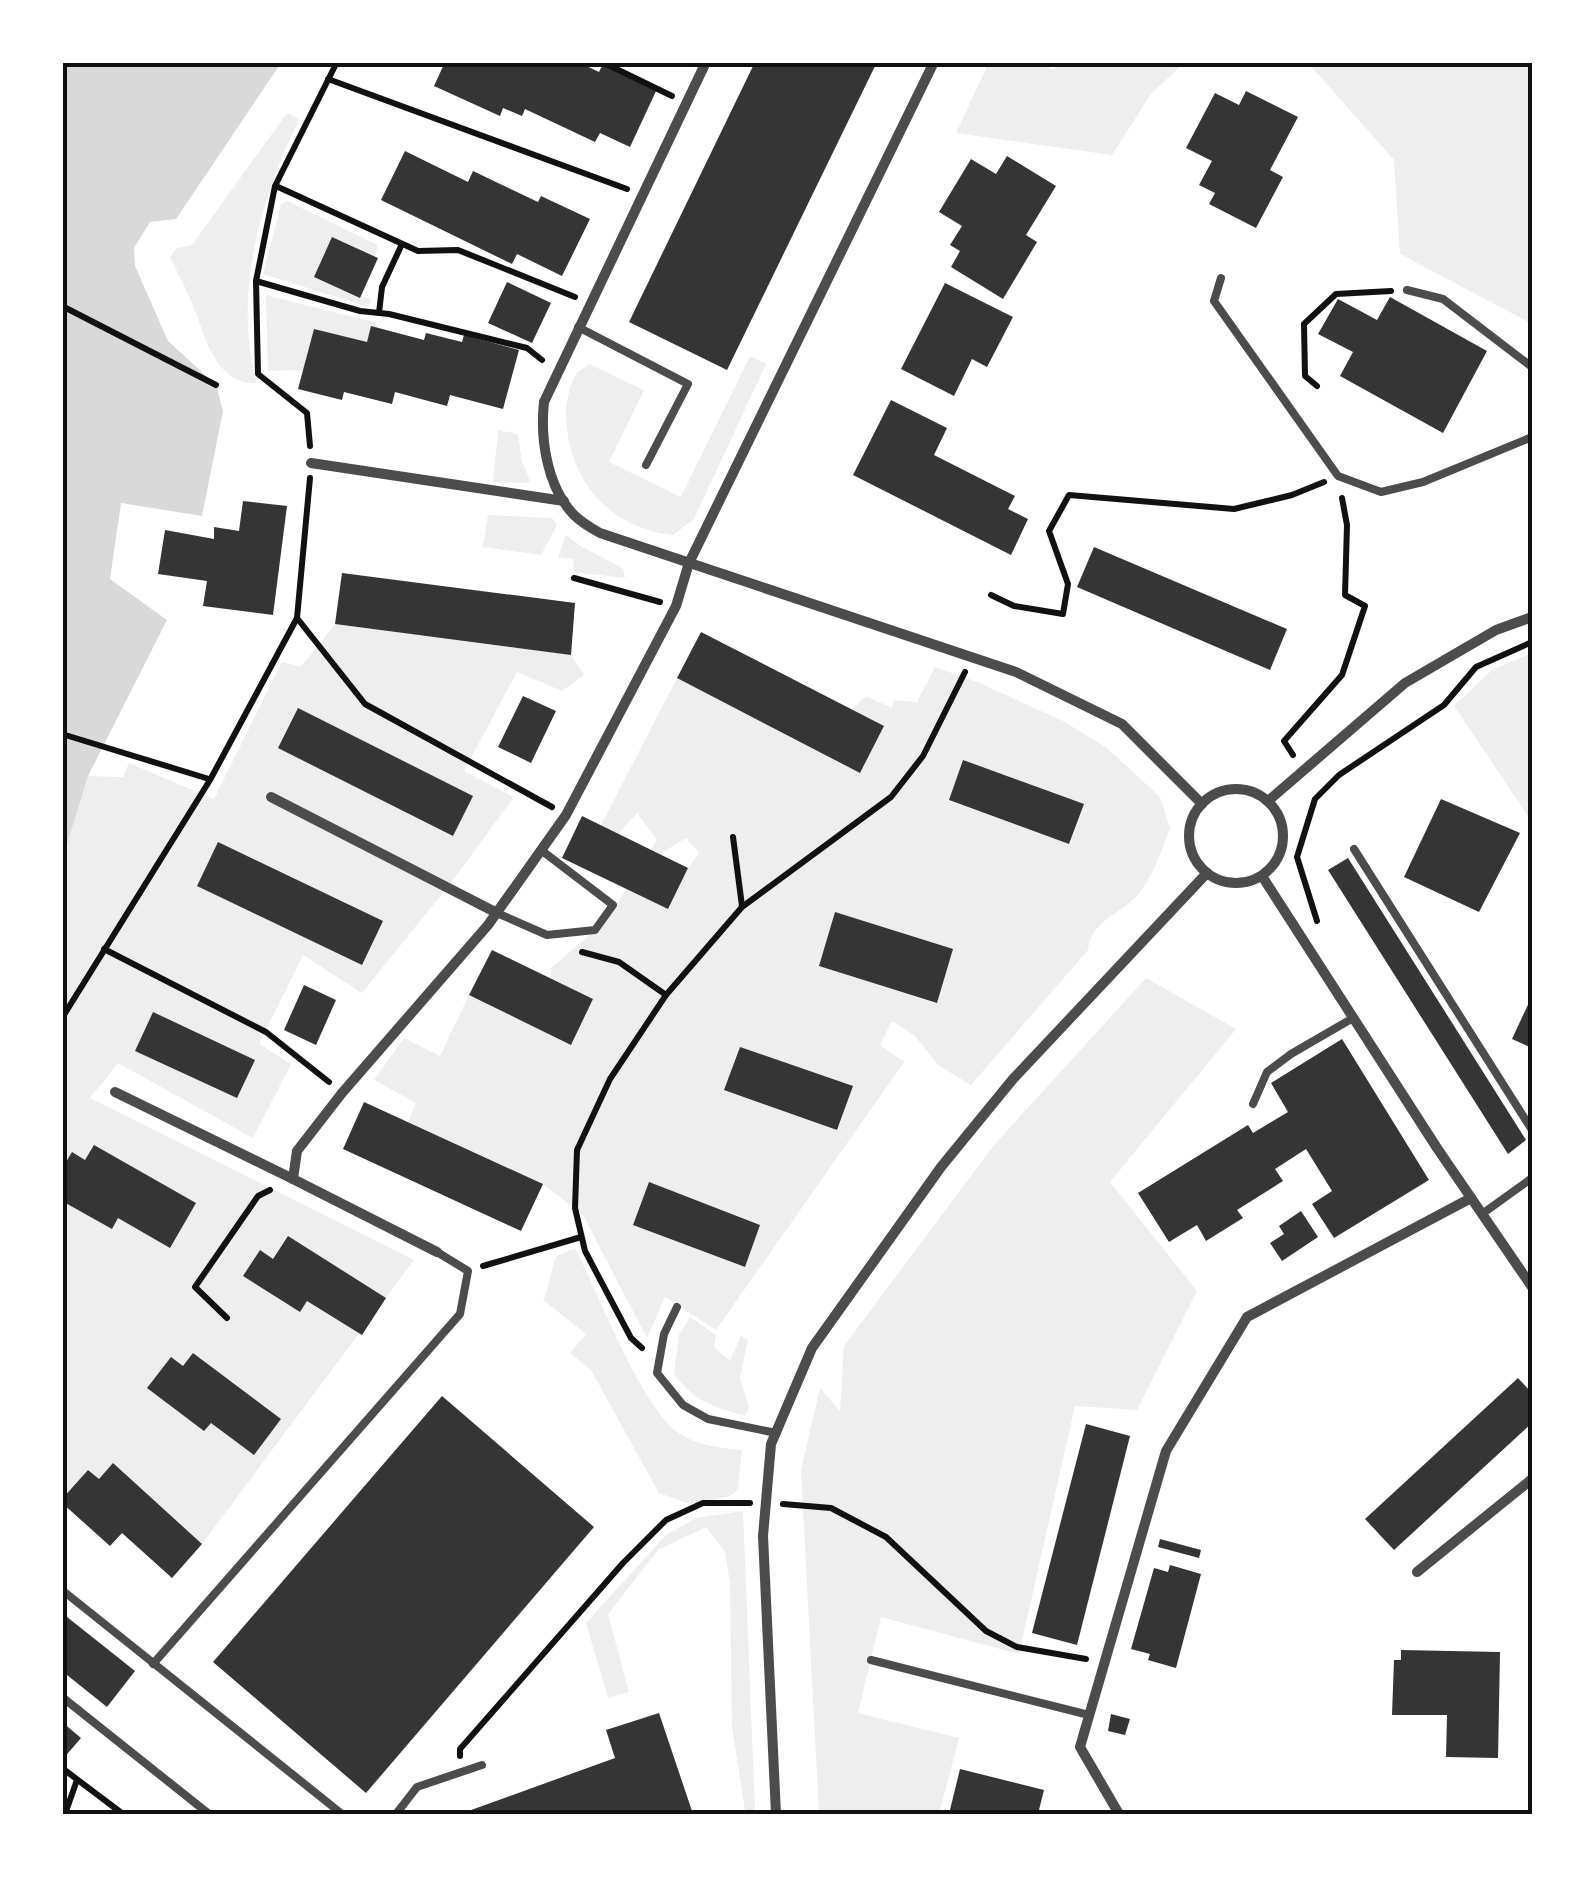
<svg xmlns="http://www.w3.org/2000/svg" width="1595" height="1877" font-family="'Fira Sans',sans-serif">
	<rect width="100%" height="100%" fill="#fff"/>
	<g fill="#eee" fill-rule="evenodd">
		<path d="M989 62 1039 63 1054 70 1058 63H1184L1151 94 1112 155 956 133Z"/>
		<path d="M1303 63H1532V324L1400 254 1394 160 1310 65Z"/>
		<path d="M287 113 299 119C261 199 232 295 257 383 214 385 205 333 191 301 185 286 177 272 170 257L177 248 192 245Z"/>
		<path d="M287 201 378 245 375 256 332 237 315 277 371 300 368 307 263 274 281 205Z"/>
		<path d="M266 295 374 322 378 328 371 327 367 342 303 370 268 371Z"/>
		<path d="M750 356 766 364 694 519 673 535C606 528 566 476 566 411 567 401 570 381 577 373 580 370 585 368 589 364L644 390 609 462 681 497Z"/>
		<path d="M498 430 518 434 522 462 531 483 493 482Z"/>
		<path d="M488 515 552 518 557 525 541 555 483 547Z"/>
		<path d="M566 535 582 547 623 568 625 578 574 572 573 559 558 557Z"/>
		<path d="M335 624 571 655 584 675 562 691 517 672 464 771 514 797 450 884 362 993 303 955 259 1044 291 1064 253 1138 118 1063 90 1098 414 1260 202 1544 113 1464 99 1479 88 1470 63 1499 62 857 88 776 123 777 129 763 214 799 282 662 301 667Z"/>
		<path d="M1532 653V822L1454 706 1492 670Z"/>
		<path d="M935 667 977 682 1063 721 1107 748 1160 797 1170 828C1162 849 1154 875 1139 893 1122 915 1091 919 1088 950L971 1085 938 1065 915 1036 892 1021 880 1045 904 1062 716 1330 665 1297 647 1338 583 1215 543 1184 408 1122 416 1103 374 1080 404 1038 440 1056 469 995 572 1044 593 999 551 979V968L608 919 626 889 668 909 688 868 699 853 686 838 660 854 651 850 657 840 637 813 618 834 600 827 677 678 860 773 884 727 851 710 866 696 892 708 894 700 917 702ZM963 761 1084 805 1070 843 949 801ZM836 913 953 950 936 1003 819 966ZM739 1047 852 1086 838 1130 725 1090ZM649 1183 760 1225 744 1267 633 1225Z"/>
		<path d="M1146 978 1236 1029 1110 1182 1197 1291 1137 1410 1075 1406 1019 1654 881 1617 858 1713 959 1738 939 1814H819L801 1470 820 1388 840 1411 844 1346 994 1145Z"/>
		<path d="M575 1248C598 1293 640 1403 676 1431 693 1445 721 1448 742 1450L738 1490 730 1496 690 1504 659 1493 591 1370 570 1353 586 1334 543 1300C551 1285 549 1272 557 1256Z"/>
		<path d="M690 1317 716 1335 714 1347 730 1361 741 1336 748 1340 740 1377 749 1408 745 1416C712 1406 695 1402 674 1374L679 1335Z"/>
		<path d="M743 1511 755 1812 745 1810 732 1727 730 1583 725 1552 706 1527 658 1550 608 1614 629 1692 608 1698 586 1623 666 1535 696 1518Z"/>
	</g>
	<path fill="#d9d9d9" d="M63 63H281L176 219 150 222 134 248 135 266 168 341 216 385 223 411 202 516 121 503 110 579 167 620 88 776 63 857Z"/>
	<g fill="#353535">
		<path d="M445 62H578L599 72 603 64 657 89 630 147 600 133 595 142 525 109 522 116 503 108 500 116 434 86Z"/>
		<path d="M755 62H877L727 370 629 322Z"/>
		<path d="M1246 91 1298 117 1270 170 1283 177 1256 228 1209 204 1215 193 1199 185 1212 161 1186 148 1215 93 1239 105Z"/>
		<path d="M405 151 468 182 473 171 538 202 541 196 590 219 562 276 517 254 512 264 381 200Z"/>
		<path d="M1007 156 1056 186 1026 235 1037 242 1003 299 951 267 960 251 950 245 962 226 939 212 971 159 996 174Z"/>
		<path d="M332 237 378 258 360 298 314 277Z"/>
		<path d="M507 282 551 303 532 343 488 323Z"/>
		<path d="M945 283 1013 317 987 367 972 359 954 396 901 369Z"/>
		<path d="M1390 297 1487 351 1443 433 1340 376 1353 352 1318 334 1338 299 1377 320Z"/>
		<path d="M371 326 424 340 426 333 462 342 464 335 519 350 503 409 450 395 447 406 395 392 392 404 344 392 342 400 298 389 314 329 367 342Z"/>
		<path d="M891 400 947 428 934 455 1015 496 1008 509 1028 519 1011 555 853 475Z"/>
		<path d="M243 501 287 506 273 615 203 606 207 581 158 574 165 530 214 539V527L239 531Z"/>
		<path d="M1094 547 1287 629 1270 670 1077 587Z"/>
		<path d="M342 573 575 603 571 655 335 624Z"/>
		<path d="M701 632 884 726 860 773 677 678Z"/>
		<path d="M523 696 556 711 531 763 498 747Z"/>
		<path d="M298 708 473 796 453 836 278 748Z"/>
		<path d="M963 760 1084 804 1069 844 949 800Z"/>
		<path d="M1441 799 1520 833 1479 912 1404 877Z"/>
		<path d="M582 816 688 868 668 909 562 858Z"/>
		<path d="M218 842 383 921 362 965 197 886Z"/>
		<path d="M1348 858 1526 1140 1508 1154 1328 870Z"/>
		<path d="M835 912 953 949 937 1003 819 966Z"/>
		<path d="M492 950 593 999 571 1045 469 995Z"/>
		<path d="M304 985 336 1000 316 1045 284 1030Z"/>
		<path d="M1532 996V1048L1512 1039Z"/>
		<path d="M153 1012 255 1060 237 1098 135 1051Z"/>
		<path d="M1342 1039 1429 1180 1334 1238 1312 1204 1332 1191 1306 1149 1275 1169 1283 1181 1237 1210 1243 1218 1206 1241 1197 1225 1169 1242 1138 1193 1248 1125 1253 1133 1288 1112 1271 1083Z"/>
		<path d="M740 1047 853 1086 837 1130 724 1090Z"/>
		<path d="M364 1102 543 1184 521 1231 343 1149Z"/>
		<path d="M94 1145 196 1203 170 1248 118 1218 112 1229 62 1201V1169L72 1152 85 1160Z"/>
		<path d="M649 1182 760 1225 745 1267 633 1225Z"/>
		<path d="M1301 1211 1318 1237 1282 1261 1270 1243 1284 1234 1279 1226Z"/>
		<path d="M288 1236 386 1298 362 1335 307 1301 300 1312 243 1276 260 1250 273 1259Z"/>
		<path d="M193 1353 281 1419 254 1455 211 1423 204 1431 147 1388 171 1357 183 1366Z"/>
		<path d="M1518 1378 1532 1393V1423L1394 1550 1365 1519Z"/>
		<path d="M442 1396 594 1527 366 1793 213 1662Z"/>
		<path d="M1086 1424 1130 1436 1077 1645 1032 1633Z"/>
		<path d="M113 1463 202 1544 172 1578 122 1533 110 1546 62 1503V1499L88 1470 99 1479Z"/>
		<path d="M1160 1539 1201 1550 1199 1558 1158 1547Z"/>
		<path d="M1170 1565 1201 1574 1176 1668 1148 1660 1150 1654 1131 1649 1154 1568 1168 1572Z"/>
		<path d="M62 1613 135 1671 107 1707 62 1671Z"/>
		<path d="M1401 1650 1500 1652 1498 1758 1446 1757 1447 1715H1392L1394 1660H1401Z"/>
		<path d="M659 1713 693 1814H460L615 1758 606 1730Z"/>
		<path d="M1111 1714 1130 1719 1125 1735 1108 1731Z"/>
		<path d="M62 1722 81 1738 62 1760Z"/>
		<path d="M960 1769 1044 1790 1038 1814H949Z"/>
	</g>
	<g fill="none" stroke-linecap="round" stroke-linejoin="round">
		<g stroke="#111" stroke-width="6">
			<path d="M602 62 672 96"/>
			<path d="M328 79 627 189"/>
			<path d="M276 186 418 251 458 250 575 297"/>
			<path d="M256 281 360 311 389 314 527 348 542 360"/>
			<path d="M62 306 216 385"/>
			<path d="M379 313 382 287 402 244"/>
			<path d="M1317 386 1305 376 1304 324 1336 294 1391 291"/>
			<path d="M310 446 307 413 258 374 256 281 275 186 337 62"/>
			<path d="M574 578 660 602"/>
			<path d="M991 595 1014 606 1063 614 1068 584 1049 531 1069 495 1234 509 1292 495 1324 482"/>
			<path d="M297 618 365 704 552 807"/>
			<path d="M62 734 209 779"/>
			<path d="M1293 755 1284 741 1342 675 1365 606 1345 595 1347 525 1342 498"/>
			<path d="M733 837 742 906"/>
			<path d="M1317 921 1297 857 1315 799 1339 775 1444 705 1476 667 1532 642"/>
			<path d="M104 949 266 1032 329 1082"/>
			<path d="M582 952 619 962 666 995"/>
			<path d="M62 1018 210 780 297 618 310 478"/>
			<path d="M483 1266 581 1237"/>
			<path d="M227 1318 195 1287 258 1196 270 1190"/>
			<path d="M642 1348 631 1338 585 1251 575 1208 577 1150 610 1079 666 995 742 907 891 797 923 756 965 672"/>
			<path d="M783 1504 831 1508 886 1537 986 1631 1017 1647 1086 1659"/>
			<path d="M460 1756V1749L623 1563 666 1520 703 1503H750"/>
			<path d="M62 1768 123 1814"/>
			<path d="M65 1814 77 1780"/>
		</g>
		<g stroke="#4c4c4c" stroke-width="8">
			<path d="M1221 278 1214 301 1338 476 1381 492 1423 482 1532 437"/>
			<path d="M1407 290 1443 299 1532 367"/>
			<path d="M578 327 688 384 646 465"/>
			<path d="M1354 849 1532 1130"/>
			<path d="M497 913 547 935 595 930 613 905 541 850"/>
			<path d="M1253 1104 1267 1072 1291 1054 1353 1018"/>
			<path d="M1482 1214 1532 1178"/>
			<path d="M677 1307 664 1334 657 1373 683 1405 708 1419 776 1433"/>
			<path d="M62 1590 342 1814"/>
			<path d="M871 1660 1089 1715"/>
			<path d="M153 1664 460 1314 468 1271 437 1252"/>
			<path d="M62 1697 209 1814"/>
			<path d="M396 1814 417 1787 482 1765"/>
		</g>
		<g stroke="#4c4c4c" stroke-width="10">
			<path d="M706 62 544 402C540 439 547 487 574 515 581 522 591 528 600 533L1016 672 1122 724 1202 804"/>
			<path d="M311 463 564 501"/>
			<circle cx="1236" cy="836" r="47"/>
			<path d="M271 797 497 913"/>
			<path d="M1268 801 1405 683 1496 630 1532 617"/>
			<path d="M1262 876 1437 1148 1532 1287"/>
			<path d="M115 1092 293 1179"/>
			<path d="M437 1252 293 1179 297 1151 342 1093 488 925 566 815 676 606 689 563 934 62"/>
			<path d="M1417 1572 1532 1479"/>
			<path d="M776 1814 763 1536 771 1444 812 1348 941 1167 1013 1079 1207 873"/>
			<path d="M1119 1814 1080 1747 1166 1451 1247 1317 1471 1198"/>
		</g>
	</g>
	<rect width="1595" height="1877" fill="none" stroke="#ffffff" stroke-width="130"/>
	<rect x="65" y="65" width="1465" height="1747" fill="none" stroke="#111" stroke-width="4"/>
</svg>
